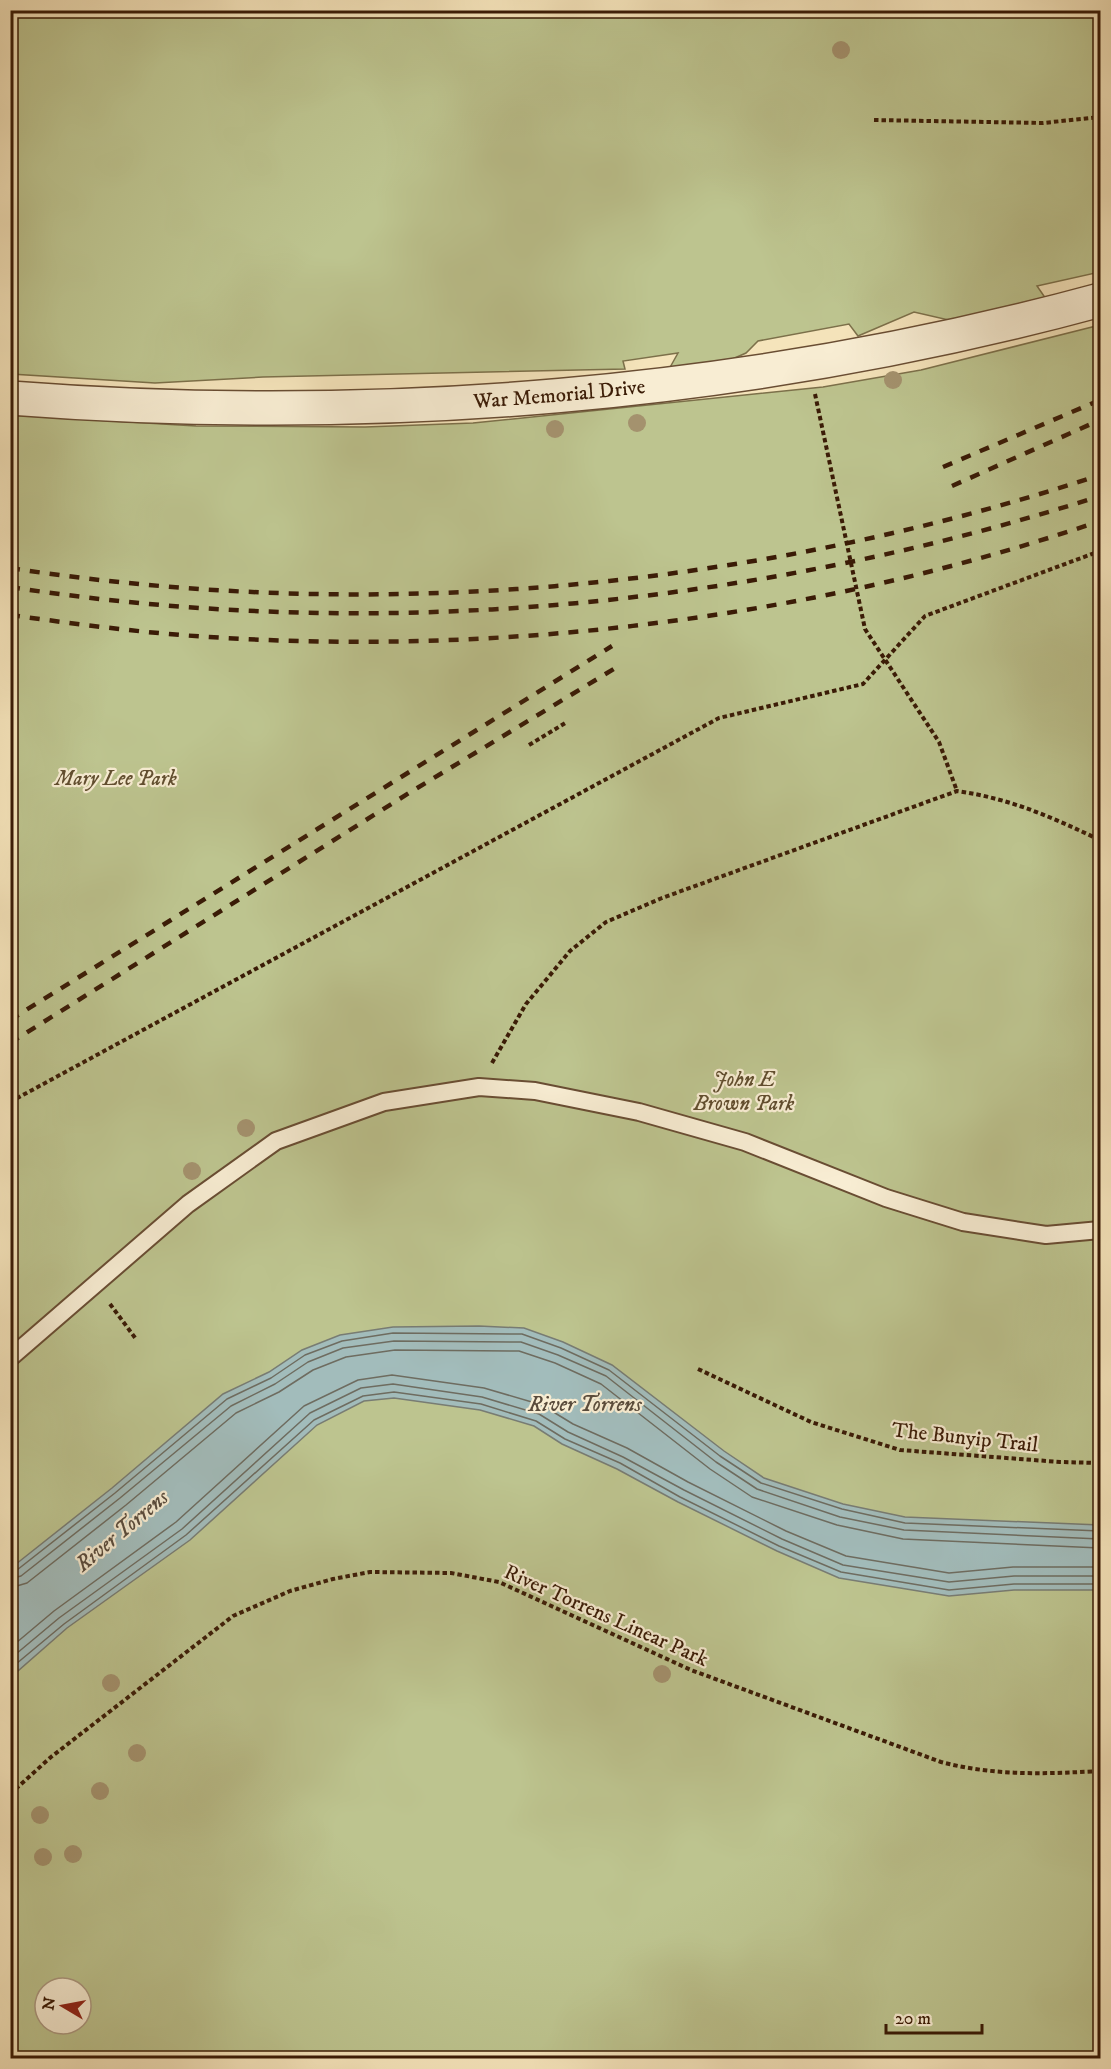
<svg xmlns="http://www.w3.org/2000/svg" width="1111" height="2069" font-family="'IM FELL DW Pica',serif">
	<rect width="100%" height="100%" fill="#f5e4bb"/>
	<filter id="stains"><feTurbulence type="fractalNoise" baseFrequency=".00333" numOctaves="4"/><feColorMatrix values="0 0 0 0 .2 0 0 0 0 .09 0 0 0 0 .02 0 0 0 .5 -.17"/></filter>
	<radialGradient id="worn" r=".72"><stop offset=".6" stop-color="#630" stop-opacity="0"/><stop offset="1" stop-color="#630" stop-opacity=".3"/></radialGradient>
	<g fill="#bdc48f" stroke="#7c704a" stroke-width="1.5" fill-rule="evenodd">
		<path d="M10 11H1100V272L1037 286 1046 299 979 327 914 312 858 336 849 324 758 341 746 353 703 372 668 371 678 353 623 361 625 369 263 377 155 383 11 374Z"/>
		<path d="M1100 325V2058H11V415L196 426 365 427 473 423 823 387 921 370ZM45 1988H81V2024H45Z"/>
	</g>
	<path fill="#a2bcbb" stroke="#787c73" stroke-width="1.5" d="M479 1326 524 1328 563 1342 612 1365 724 1451 764 1478 843 1504 905 1517 1100 1525V1590H1014L949 1596 839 1578 777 1551 678 1502 617 1469 562 1444 534 1426 480 1410 394 1398 364 1401 317 1425 190 1540 67 1628 11 1677V1568L112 1488 223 1394 269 1372 302 1350 340 1335 393 1327Z"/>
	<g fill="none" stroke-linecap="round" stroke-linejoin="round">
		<g stroke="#6e6c60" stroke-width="1.5">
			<path d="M10 1572 17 1570 115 1493 227 1399 271 1378 305 1355 342 1341 393 1333 522 1334 561 1348 609 1370 720 1456 761 1483 842 1509 905 1523 1100 1531"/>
			<path d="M10 1579 21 1576 120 1498 231 1406 275 1384 308 1362 343 1348 394 1341 521 1342 558 1355 606 1376 716 1462 757 1489 840 1517 904 1530 1100 1539"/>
			<path d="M10 1588 27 1583 126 1505 236 1413 279 1392 313 1370 346 1357 395 1350 519 1351 555 1363 601 1384 710 1469 752 1497 837 1525 903 1539 1100 1548"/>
			<path d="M10 1648 54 1611 176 1522 304 1406 358 1380 392 1375 484 1388 542 1405 573 1424 627 1448 688 1482 786 1531 846 1556 949 1573 1013 1567H1100"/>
			<path d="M10 1659 59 1618 182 1529 310 1413 361 1388 393 1384 482 1397 539 1414 568 1432 623 1457 684 1490 782 1539 843 1565 949 1582 1014 1576H1100"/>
			<path d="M10 1669 64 1624 186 1535 314 1420 363 1396 394 1392 481 1404 536 1421 565 1439 620 1463 680 1497 779 1546 841 1572 949 1590 1014 1584H1100"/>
		</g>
		<g stroke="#694d33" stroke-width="20">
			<path id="service" d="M10 1358 188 1204 276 1141 384 1102 479 1087 535 1091 639 1112 745 1142 886 1198 963 1222 1046 1235 1100 1230"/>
		</g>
		<g stroke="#694d33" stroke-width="36">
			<g id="tertiary">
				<path id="s1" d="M10 398C375 426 747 396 1100 300"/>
			</g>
		</g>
		<g stroke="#3a1b06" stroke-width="4" stroke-dasharray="4.5 3" stroke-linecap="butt">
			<path d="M874 120 1043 123 1100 117"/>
			<path d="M815 394 865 629 939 742 957 791"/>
			<path d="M529 745 567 722"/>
			<path d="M492 1063 526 1004 570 951 606 922 662 898 957 791C1012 799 1051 817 1100 840"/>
			<path d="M10 1102 719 718 863 684 925 616 1100 551"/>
			<path d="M110 1304 136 1339"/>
			<path d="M698 1369 811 1422 900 1450 1060 1462 1100 1463"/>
			<path d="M10 1794 51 1757 233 1616 290 1591 333 1579 370 1572 451 1573 499 1582 691 1670 941 1762C994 1776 1046 1774 1100 1771"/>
		</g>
		<use href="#service" stroke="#f8edd3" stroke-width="16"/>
		<use href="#tertiary" stroke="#f8edd3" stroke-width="33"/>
		<g stroke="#3a1b06" stroke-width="4.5" stroke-dasharray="10 10" stroke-linecap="butt">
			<path d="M943 467 1100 400"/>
			<path d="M952 486 1100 420"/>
			<path d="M10 568C373 624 752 590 1100 475"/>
			<path d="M10 587C373 643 752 608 1100 496"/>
			<path d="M10 615C76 624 143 633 209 637 508 656 817 618 1100 521"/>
			<path d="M10 1020 612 646"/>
			<path d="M10 1043 409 793 622 664"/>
		</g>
	</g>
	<g fill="#a4926e">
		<circle cx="841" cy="50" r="9"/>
		<circle cx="893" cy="380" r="9"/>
		<circle cx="637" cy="423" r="9"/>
		<circle cx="555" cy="429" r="9"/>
		<circle cx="246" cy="1128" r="9"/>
		<circle cx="192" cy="1171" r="9"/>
		<circle cx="662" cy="1674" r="9"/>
		<circle cx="111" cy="1683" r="9"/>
		<circle cx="137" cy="1753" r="9"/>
		<circle cx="100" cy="1791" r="9"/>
		<circle cx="40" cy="1815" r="9"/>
		<circle cx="73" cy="1854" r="9"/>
		<circle cx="43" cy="1857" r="9"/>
	</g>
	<g text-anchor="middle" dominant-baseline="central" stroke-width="4.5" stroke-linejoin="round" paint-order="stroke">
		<g font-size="21" fill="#3a1b06" stroke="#f8edd3">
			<text stroke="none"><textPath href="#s1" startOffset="550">War Memorial Drive</textPath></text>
			<text transform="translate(965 1438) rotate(6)">The Bunyip Trail</text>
			<text transform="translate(606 1616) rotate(24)">River Torrens Linear Park</text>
		</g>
		<g font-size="21" font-style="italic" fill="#614e2f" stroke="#f8edd3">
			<text x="116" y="779">Mary Lee Park</text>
			<text x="744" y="1080">John E<tspan x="744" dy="24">Brown Park</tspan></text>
		</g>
		<g font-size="22" font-style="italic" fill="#594b3c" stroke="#f8edd3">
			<text x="585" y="1404">River Torrens</text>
			<text transform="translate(122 1531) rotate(-40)">River Torrens</text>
		</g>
	</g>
	<rect width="1111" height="2069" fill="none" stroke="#f5e4bb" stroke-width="36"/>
	<rect x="12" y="12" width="1087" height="2045" fill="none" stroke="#3a1b06" stroke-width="3"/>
	<rect x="18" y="18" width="1075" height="2033" fill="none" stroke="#3a1b06" stroke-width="1.5"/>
	<g transform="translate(63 2006) rotate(280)"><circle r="28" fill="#f8edd3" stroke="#ac9981" stroke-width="1.5"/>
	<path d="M0-4.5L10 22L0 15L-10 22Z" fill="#8f2418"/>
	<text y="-9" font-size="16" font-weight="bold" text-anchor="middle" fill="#3a1b06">N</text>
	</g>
	<path d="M886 2024v9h96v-9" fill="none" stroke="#3a1b06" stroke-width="3"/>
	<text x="895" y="2024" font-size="18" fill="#3a1b06" stroke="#f8edd3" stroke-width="4.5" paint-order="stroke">20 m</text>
	<rect width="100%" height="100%" filter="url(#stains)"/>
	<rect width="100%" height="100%" fill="url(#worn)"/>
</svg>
